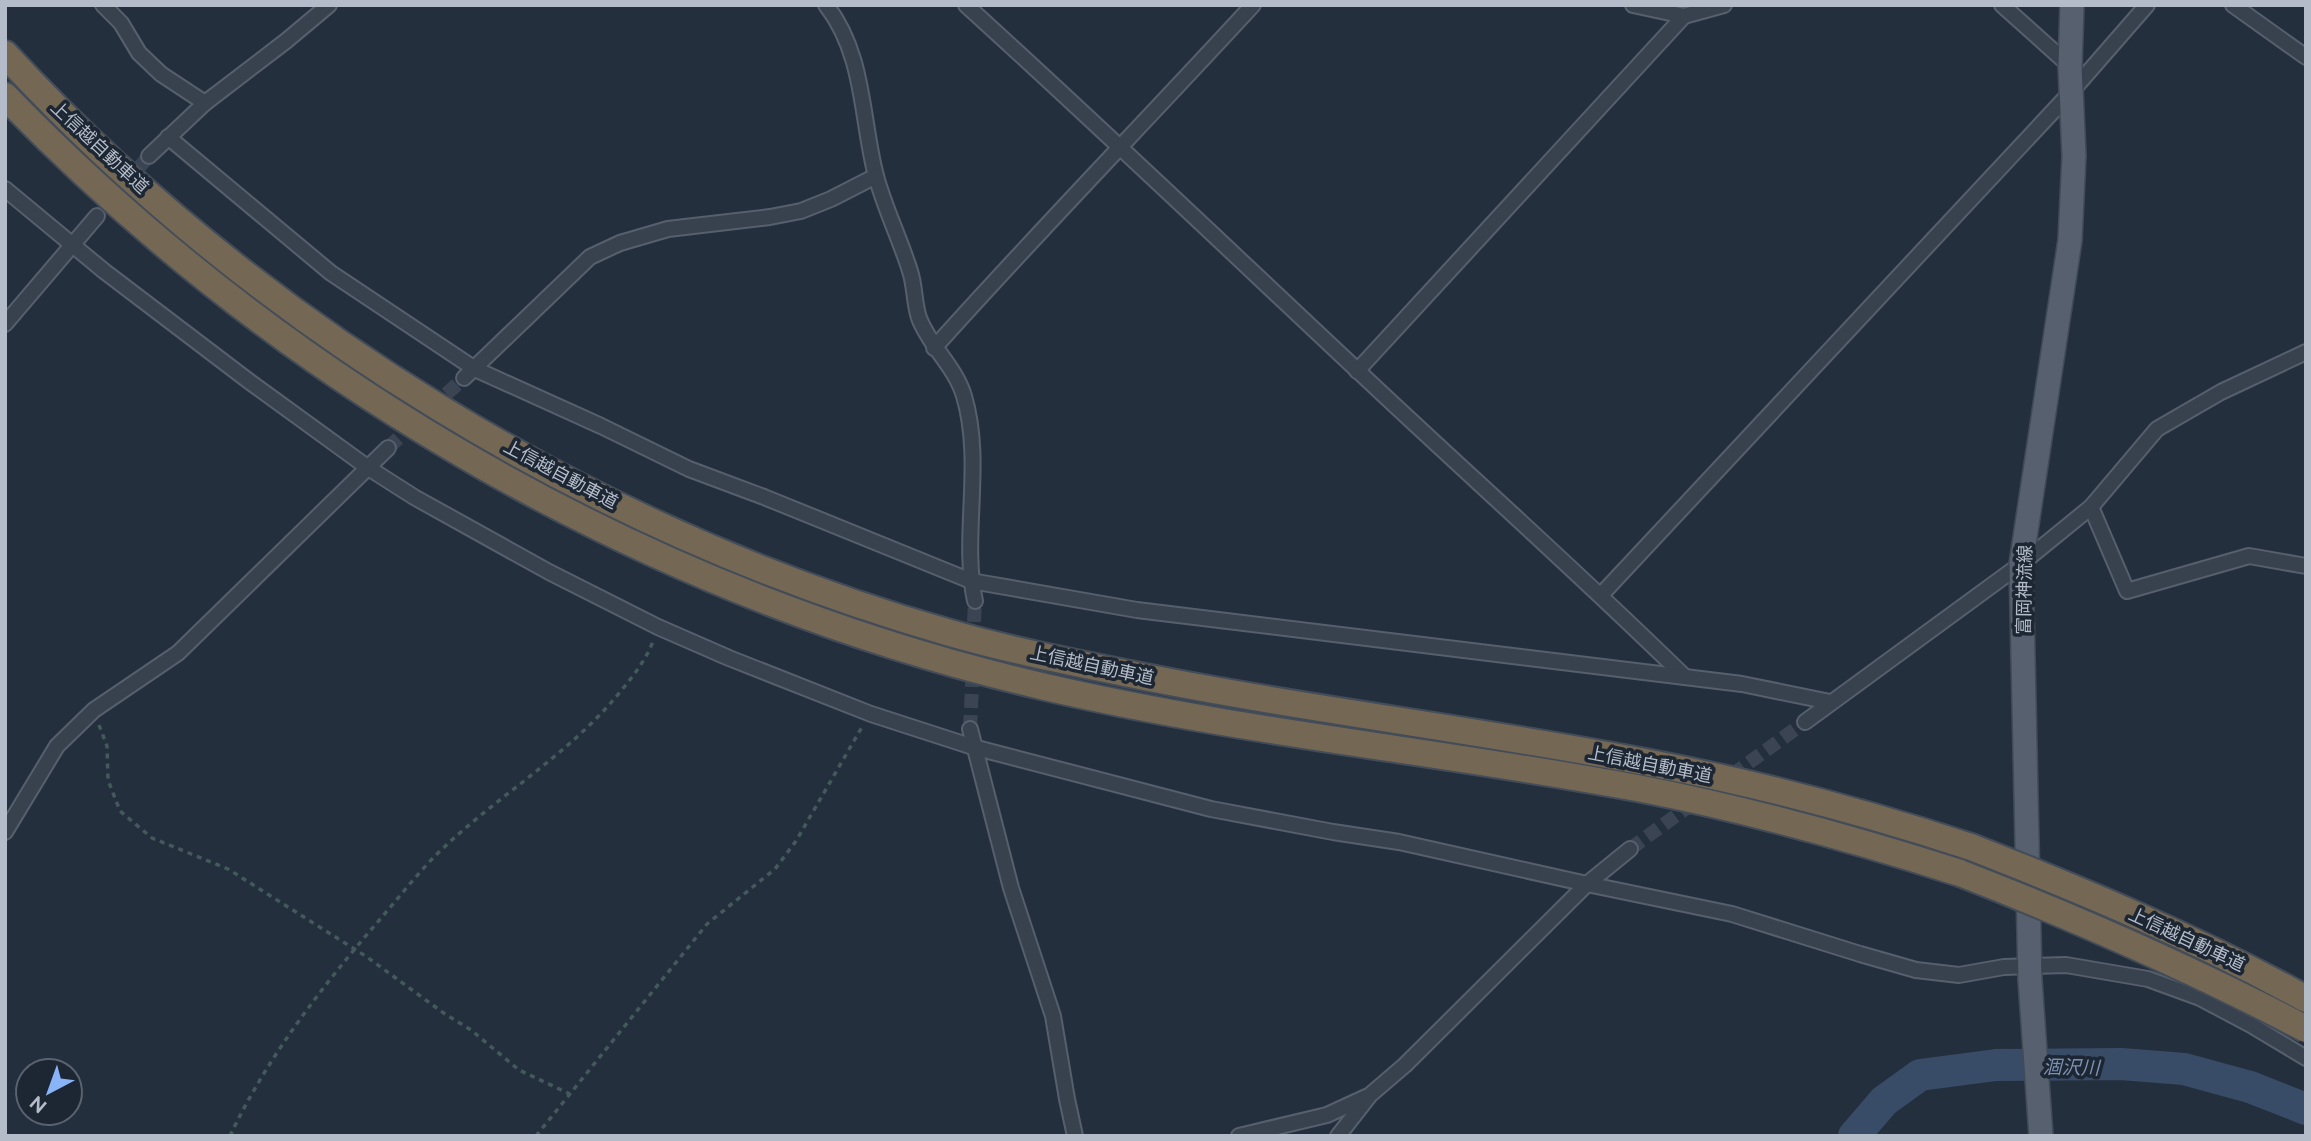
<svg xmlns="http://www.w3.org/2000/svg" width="2311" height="1141" font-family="Raleway,'Noto Sans JP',sans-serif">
	<rect width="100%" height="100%" fill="#242f3e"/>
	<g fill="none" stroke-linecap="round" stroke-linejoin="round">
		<path stroke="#394c67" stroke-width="32" d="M1854 1136 1884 1101 1920 1075 1996 1065 2121 1064 2184 1069 2250 1087 2306 1109"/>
		<g stroke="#3a4453" stroke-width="14" stroke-dasharray="14 7" stroke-linecap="butt">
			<path d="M109 202 149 156"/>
			<path d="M431 408 464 378"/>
			<path d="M388 448 416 422"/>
			<path d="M973 643 975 601"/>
			<path d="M970 729 973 664"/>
			<path d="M1630 849 1805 722"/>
		</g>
		<g stroke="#565f6c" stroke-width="18">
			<g id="minor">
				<path d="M103 5 121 23 139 53 161 74 205 103"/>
				<path d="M826 5C865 55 861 119 876 176 885 209 900 239 910 271 915 286 914 303 919 318 930 347 955 366 964 396 984 464 961 535 975 601"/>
				<path d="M966 5C1098 125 1227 248 1357 370 1466 473 1578 572 1685 677"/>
				<path d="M1633 5 1684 16 1724 5"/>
				<path d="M2002 5 2070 66"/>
				<path d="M2233 5 2306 57"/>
				<path d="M168 137 331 273 475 369 601 426 689 469 764 497 971 581 1137 610 1742 684 1830 702"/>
				<path d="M149 156 205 103 286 41 329 5"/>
				<path d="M5 189 104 271 250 382 367 467 414 497 549 572 658 627 729 658 871 714 973 747 1211 809 1333 832 1399 842 1587 884 1732 914 1860 954 1916 970 1959 975 2004 967 2066 965 2148 979 2200 998 2251 1025 2306 1058"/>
				<path d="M5 324 97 216"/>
				<path d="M934 348C1038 232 1147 120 1253 5"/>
				<path d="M1357 371 1684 16"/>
				<path d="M464 378 590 257 620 243 668 229 770 217 801 211 831 199 876 176"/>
				<path d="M2091 507 2127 591 2249 556 2306 566"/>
				<path d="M1601 595 2072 91 2147 5"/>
				<path d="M1805 722 2021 564 2091 507 2157 429 2221 392 2306 352"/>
				<path d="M970 729 1011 888 1053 1016 1067 1099 1075 1136"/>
				<path d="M5 832 57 746 94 710 178 653 388 448"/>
				<path d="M1239 1136 1327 1115 1366 1097"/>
				<path d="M1338 1136 1370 1095 1405 1065 1587 884 1630 849"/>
			</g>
		</g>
		<g stroke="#414a57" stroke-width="26">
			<path id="primary" d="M2041 1136 2030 980 2021 564 2070 240 2074 156 2070 66 2072 5"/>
		</g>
		<g stroke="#434c59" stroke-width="30">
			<g id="motorway">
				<path d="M5 54C255 325 596 532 950 633 1009 650 1070 662 1130 674 1301 709 1474 729 1645 762 1756 783 1864 812 1971 847"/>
				<path d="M5 96C285 385 649 594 1041 686 1237 732 1439 751 1637 788 1746 809 1854 839 1960 873"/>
			</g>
		</g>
		<g stroke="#44595c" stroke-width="3.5" stroke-dasharray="5 5" stroke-linecap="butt">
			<path d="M99 725 107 746 108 780 120 811 152 838 228 869 367 957 445 1014 471 1030 519 1070 570 1094"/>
			<path d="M230 1136C269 1053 328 979 388 910 404 891 420 871 437 854 495 797 568 756 620 692 634 675 646 660 654 639"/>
			<path d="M536 1136 707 924 775 869 796 841 862 727"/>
		</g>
		<use href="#minor" stroke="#38414e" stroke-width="14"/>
		<use href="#primary" stroke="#56606e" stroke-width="23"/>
		<use href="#motorway" stroke="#746855" stroke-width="26"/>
		<g stroke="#434c59" stroke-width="30" stroke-linecap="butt">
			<g id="motorway-bridge">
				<path d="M1971 847C2086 892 2198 939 2306 999"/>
				<path d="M1960 873C2078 919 2194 970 2306 1029"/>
			</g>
		</g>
		<use href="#motorway-bridge" stroke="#746855" stroke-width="26"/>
	</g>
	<g text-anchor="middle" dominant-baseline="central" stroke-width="7" stroke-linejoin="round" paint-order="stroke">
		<g font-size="18" fill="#b4bcc9" stroke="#1d2633">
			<text transform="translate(100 147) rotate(43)">上信越自動車道</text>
			<text transform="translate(561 474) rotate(28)">上信越自動車道</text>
			<text transform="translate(2024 590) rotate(-89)">富岡神流線</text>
			<text transform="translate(1092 665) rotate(12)">上信越自動車道</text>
			<text transform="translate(1650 764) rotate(11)">上信越自動車道</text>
			<text transform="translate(2187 939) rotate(25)">上信越自動車道</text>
		</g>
		<g font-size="19" font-style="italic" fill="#7c92b1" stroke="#1d2633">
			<text transform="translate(2071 1067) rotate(1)">涸沢川</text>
		</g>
	</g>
	<rect width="2311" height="1141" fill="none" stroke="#b4bcc9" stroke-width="14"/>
	<g transform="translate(49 1092) rotate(221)"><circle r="33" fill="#1d2633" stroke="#59626f" stroke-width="2"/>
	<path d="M0-5L12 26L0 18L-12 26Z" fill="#8ab4f8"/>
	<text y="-10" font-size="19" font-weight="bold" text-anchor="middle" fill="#b4bcc9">N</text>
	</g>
</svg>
